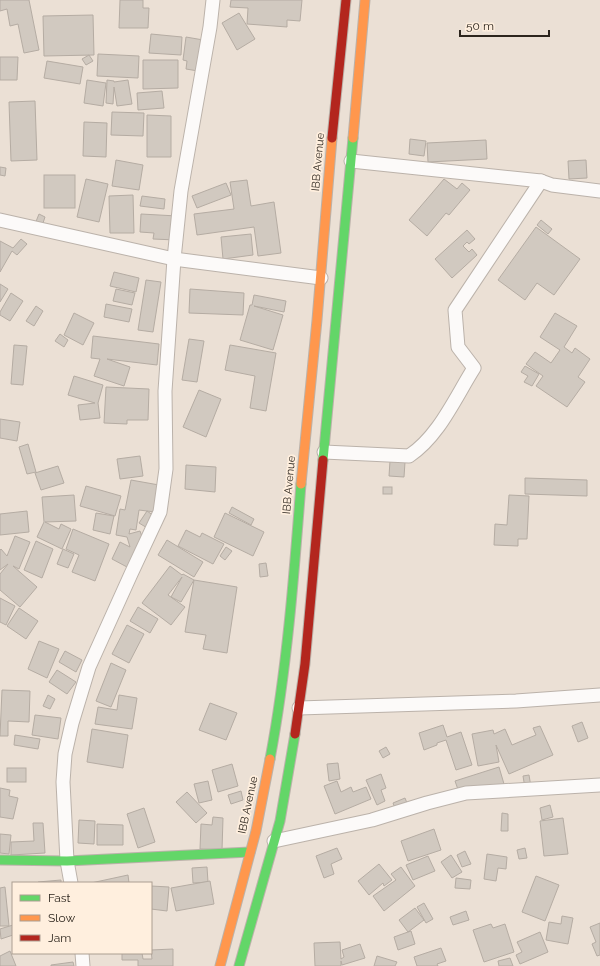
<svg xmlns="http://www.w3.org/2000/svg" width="600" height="966" font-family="Raleway,sans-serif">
	<rect width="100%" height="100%" fill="#ebe0d5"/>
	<g fill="#d1c9c0" stroke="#b5aca3">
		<path d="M0 0H29L39 50 24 53 18 24 10 26 7 9 0 11Z"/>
		<path d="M120 0H143V8H149L148 28H119Z"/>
		<path d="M231 0H302L300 21 287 20V27L247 24 248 8 230 7Z"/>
		<path d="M239 13 255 39 237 50 222 23Z"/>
		<path d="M93 15 94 55 44 56 43 16Z"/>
		<path d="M151 34 182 37 181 55 149 53Z"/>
		<path d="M186 37 209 41 204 72 186 69 187 61 183 60Z"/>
		<path d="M98 54 139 56 138 78 97 76Z"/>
		<path d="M89 55 93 61 86 65 82 59Z"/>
		<path d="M0 57H18L17 80H0Z"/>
		<path d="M143 60H178V88L143 89Z"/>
		<path d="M47 61 83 67 80 84 44 78Z"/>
		<path d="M87 80 106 83 103 106 84 103Z"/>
		<path d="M107 80 114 81V82L128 80 132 104 117 106 114 87 113 104 106 103Z"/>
		<path d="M162 91 164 108 138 110 137 93Z"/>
		<path d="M35 101 37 160 11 161 9 102Z"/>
		<path d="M112 112 144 113 143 136 111 135Z"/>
		<path d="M147 115 171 116V157H147Z"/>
		<path d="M84 122 107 123 106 157 83 156Z"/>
		<path d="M410 139 426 141 424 156 409 154Z"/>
		<path d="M486 140 487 159 428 162 427 143Z"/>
		<path d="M116 160 143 165 139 190 112 186Z"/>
		<path d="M586 160 587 178 569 179 568 161Z"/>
		<path d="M0 167 6 168 5 176 0 175Z"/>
		<rect x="44" y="175" width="31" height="33"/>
		<path d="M86 179 108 184 99 222 77 217Z"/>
		<path d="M444 179 457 189 462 183 470 190 449 215 446 213 427 236 409 220Z"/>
		<path d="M247 180 251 206 274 202 281 253 258 256 254 227 197 235 194 214 234 209 230 182Z"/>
		<path d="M226 183 231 195 197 208 192 196Z"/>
		<path d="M133 195 134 233H110L109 196Z"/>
		<path d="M142 196 165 199 164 209 140 206Z"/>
		<path d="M39 214 45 217 42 226 35 224Z"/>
		<path d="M141 214 177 216 176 240 153 239 154 233 140 232Z"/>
		<path d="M541 220 552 229 548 234 537 225Z"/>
		<path d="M536 227 580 259 554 295 537 283 525 300 498 280Z"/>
		<path d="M467 230 475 239 469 244 467 242 463 246 469 252 472 249 477 255 452 278 435 259Z"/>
		<path d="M251 234 253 255 223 259 221 237Z"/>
		<path d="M21 239 27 244 17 255 12 251 0 272V241L13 248Z"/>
		<path d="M114 272 139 278 136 292 110 286Z"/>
		<path d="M146 280 161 282 153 332 138 330Z"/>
		<path d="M0 284 8 289 0 302Z"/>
		<path d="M116 289 135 293 132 305 113 301Z"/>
		<path d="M190 289 244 293 243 315 189 313Z"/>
		<path d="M11 293 23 301 10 321 0 315V312Z"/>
		<path d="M254 295 286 301 284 312 254 306 283 315 273 350 240 340 250 305H252Z"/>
		<path d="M106 304 132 309 129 322 104 317Z"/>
		<path d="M36 306 43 311 34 326 26 321Z"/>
		<path d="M74 313 94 323 83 345 64 335Z"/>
		<path d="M555 313 577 326 564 347 572 353 575 348 590 359 578 377 585 382 567 407 536 386 543 376 526 364 535 352 551 363 560 350 540 337Z"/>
		<path d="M60 334 68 340 64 347 55 341Z"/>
		<path d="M93 336 159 344 157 365 107 359 130 367 124 386 94 376 100 359 91 358Z"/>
		<path d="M189 339 204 341 197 382 182 380Z"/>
		<path d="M14 345 27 346 23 385 11 384Z"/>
		<path d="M230 345 276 353 266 411 250 408 255 376 225 370Z"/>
		<path d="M525 366 539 374 532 386 524 382 528 376 521 372Z"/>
		<path d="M74 376 103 385 98 403 100 418 80 420 78 405 95 403 68 395Z"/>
		<path d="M106 387 149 389 148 420H127V424L104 423Z"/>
		<path d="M199 390 221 399 206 437 183 427Z"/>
		<path d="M0 419 20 422 17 441 0 438Z"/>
		<path d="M28 444 36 472 27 474 19 447Z"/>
		<path d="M140 456 143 476 120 479 117 459Z"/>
		<path d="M390 461 405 462 404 477 389 476Z"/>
		<path d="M186 465 216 467 215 492 185 489Z"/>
		<path d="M58 466 64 483 41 490 35 473Z"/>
		<path d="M525 478 587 480V496L525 494Z"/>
		<path d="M131 480 159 485 155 512 139 510 136 530 130 529 129 534 140 531 145 545 135 549 136 550 127 567 112 559 120 542 130 547 127 537 116 535 120 509 125 510Z"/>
		<path d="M86 486 121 496 115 516 80 506Z"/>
		<rect x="383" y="487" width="9" height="7"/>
		<path d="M74 495 76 521 45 522 59 529 61 524 71 529 62 549 37 537 44 522 42 497Z"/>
		<path d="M509 495 529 496 527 539H518V546L494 545 495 524 507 525Z"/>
		<path d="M232 507 254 519 251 525 229 513Z"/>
		<path d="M27 511 29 532 0 535V514Z"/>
		<path d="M147 511 157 518 149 529 139 523Z"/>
		<path d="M96 513 114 516 110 534 93 530Z"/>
		<path d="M225 513 264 532 253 556 214 537Z"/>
		<path d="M73 529 109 544 95 581 72 572 79 555 66 549Z"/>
		<path d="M186 530 200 537 202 533 224 544 213 564 178 546Z"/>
		<path d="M15 536 30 542 19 569 13 566 37 587 20 607 0 590V574L8 564 0 570V550L1 549 7 556Z"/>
		<path d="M167 540 203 562 194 577 158 555Z"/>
		<path d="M36 541 53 549 42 578 24 570Z"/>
		<path d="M226 547 232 551 225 560 220 556Z"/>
		<path d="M63 549 74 554 68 568 57 564Z"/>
		<path d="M266 563 268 576 260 577 259 564Z"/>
		<path d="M170 566 182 575 183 574 194 580 181 602 171 597 182 577 168 595 185 607 171 625 142 603Z"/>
		<path d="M194 580 237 587 227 653 203 649 206 635 185 632Z"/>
		<path d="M0 598 15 606 6 625 0 622Z"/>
		<path d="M138 607 158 619 150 633 130 621Z"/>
		<path d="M19 608 38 621 26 639 7 626Z"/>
		<path d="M127 625 144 634 129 663 112 654Z"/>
		<path d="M39 641 59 649 47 678 28 669Z"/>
		<path d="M65 651 82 660 76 672 59 662Z"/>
		<path d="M111 663 126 670 111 707 96 701Z"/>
		<path d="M57 670 76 682 67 694 49 682Z"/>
		<path d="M2 690 30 691 29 722 8 721V736H0Z"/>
		<path d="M48 695 55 699 50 709 43 706Z"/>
		<path d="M119 695 137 698 132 729 95 724 98 707 117 710Z"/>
		<path d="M210 703 237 713 226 740 199 730Z"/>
		<path d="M35 715 61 718 58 739 32 735Z"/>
		<path d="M582 722 588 738 578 742 572 726Z"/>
		<path d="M443 725 447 737 461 732 472 765 456 770 446 740 437 743V745L424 750 419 733Z"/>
		<path d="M540 726 553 755 509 774 496 745 499 762 478 766 472 734 493 730 494 734 505 729 512 745 536 735 533 728Z"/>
		<path d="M92 729 128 735 123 768 87 762Z"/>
		<path d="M15 735 40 739 38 749 14 745Z"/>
		<path d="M386 747 390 754 383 758 379 751Z"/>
		<path d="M338 763 340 779 329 781 327 764Z"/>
		<path d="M232 764 238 786 218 792 212 770Z"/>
		<path d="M499 767 504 784 461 798 455 781Z"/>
		<rect x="7" y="768" width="19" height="14"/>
		<path d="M381 774 386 788 381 790 385 801 377 805 366 780Z"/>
		<path d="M529 775 531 787 525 788 523 776Z"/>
		<path d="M208 781 212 800 199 803 194 784Z"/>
		<path d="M337 781 341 792 351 787 353 792 366 787 371 799 335 814 324 786Z"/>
		<path d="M0 788 10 790 9 796 18 798 13 819 0 817Z"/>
		<path d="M241 791 243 800 231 804 228 795Z"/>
		<path d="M187 792 207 813 196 823 176 802Z"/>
		<path d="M405 798 409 808 397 813 393 803Z"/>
		<path d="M550 805 553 817 542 820 540 808Z"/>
		<path d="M144 808 155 842 138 848 127 814Z"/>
		<path d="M502 813 508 814V831H501Z"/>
		<path d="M213 817 223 818 222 850 200 849 201 824 212 825Z"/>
		<path d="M563 818 568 854 544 856 540 821Z"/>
		<path d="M79 820 95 821 94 844 78 843Z"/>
		<path d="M33 823H43L45 853 11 855V842L34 841Z"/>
		<path d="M97 824 123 825V845H97Z"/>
		<path d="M434 829 441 850 408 861 401 841Z"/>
		<path d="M0 834 11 835 9 854 0 853Z"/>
		<path d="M337 848 342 859 331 864 334 874 324 878 316 856Z"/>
		<path d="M525 848 527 858 519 859 517 850Z"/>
		<path d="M465 851 471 864 462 867 457 855Z"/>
		<path d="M487 854 507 857 506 869 498 868 496 881 484 879Z"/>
		<path d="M451 855 462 872 452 878 441 862Z"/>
		<path d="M428 856 435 871 413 880 406 865Z"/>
		<path d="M379 864 392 880 384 886 383 883 369 895 358 881Z"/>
		<path d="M207 867 208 882 193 883 192 868Z"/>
		<path d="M401 867 415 886 384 911 373 896 396 880 391 874Z"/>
		<path d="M128 875 129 883H91Z"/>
		<path d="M536 876 559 885 545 921 522 912Z"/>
		<path d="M456 878 471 880 470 889 455 888Z"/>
		<path d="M61 880V883H38V882Z"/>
		<path d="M210 881 214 904 176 911 171 888Z"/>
		<path d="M151 886 169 887 167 911 151 909Z"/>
		<path d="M5 887 9 926H0V888Z"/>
		<path d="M424 903 433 919 426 923 417 907Z"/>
		<path d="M415 908 424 920 408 932 411 931 415 944 398 950 394 937 408 932 399 920Z"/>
		<path d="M466 911 469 920 453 925 450 917Z"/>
		<path d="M562 916 573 918 568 944 546 940 549 922 561 924Z"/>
		<path d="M600 923V955L597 956 592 944 596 942 590 927Z"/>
		<path d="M491 924 493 928 505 924 514 952 484 962 473 930Z"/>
		<path d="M13 925V935L1 939 0 929Z"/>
		<path d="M540 932 548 952 520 964 516 955 522 952 517 942Z"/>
		<path d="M340 942 341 959 344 957 342 950 360 944 365 958 342 965 341 961V966H315L314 943Z"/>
		<path d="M441 948 446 961 437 964 438 966H417L414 957Z"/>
		<path d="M173 949V966H138V960H122V953H142L143 959H152L151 950Z"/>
		<path d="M10 951 16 966H0V956Z"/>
		<path d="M377 956 397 962 395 966H374Z"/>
		<path d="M510 958 513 966H499L498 961Z"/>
		<path d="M73 962 74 966H51V965Z"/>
	</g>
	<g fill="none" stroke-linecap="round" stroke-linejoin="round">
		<g stroke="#bbb2aa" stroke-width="15">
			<g id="street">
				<path d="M351 161 541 181 552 185 600 191"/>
				<path d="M0 220 174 259 321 278"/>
				<path d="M324 452 409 456C439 436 455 398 474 368L458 347 455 310 541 181"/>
				<path d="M299 708 516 701 600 695"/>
				<path d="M274 841 372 820 427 803 466 793 600 785"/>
				<path d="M71 883 67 861 63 782 65 754 72 723 89 667 131 574 160 512 166 469 165 391 174 259 181 191 210 27 213 0"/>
				<path d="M82 953 83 966"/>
			</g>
		</g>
		<g stroke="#bbb2aa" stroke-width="11">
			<g id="fast">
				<path d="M323 460 353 138"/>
				<path d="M270 759C287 669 294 576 301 484"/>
				<path d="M0 860 67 861 250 852"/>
				<path d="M239 966 280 821 295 734"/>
			</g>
		</g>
		<g stroke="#bbb2aa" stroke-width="11">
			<g id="slow">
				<path d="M353 138 365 0"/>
				<path d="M301 484 317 320 332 138"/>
				<path d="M220 966 256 831 270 759"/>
			</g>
		</g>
		<g stroke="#bbb2aa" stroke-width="11">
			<g id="jam">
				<path d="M332 138 346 0"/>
				<path d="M295 734 305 664 323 460"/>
			</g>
		</g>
		<use href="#street" stroke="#fcfaf9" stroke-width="13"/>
		<use href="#fast" stroke="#63d668" stroke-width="9"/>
		<use href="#slow" stroke="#ff974d" stroke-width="9"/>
		<use href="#jam" stroke="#b3261e" stroke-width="9"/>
	</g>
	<g text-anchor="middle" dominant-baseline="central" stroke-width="3.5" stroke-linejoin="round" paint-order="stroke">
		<g font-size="11" fill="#2c251d" stroke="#ffefde">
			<text transform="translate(318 162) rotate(-85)">IBB Avenue</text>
			<text transform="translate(289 485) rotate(-85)">IBB Avenue</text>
			<text transform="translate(248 805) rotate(-78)">IBB Avenue</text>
		</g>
	</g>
	<rect x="12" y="882" width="140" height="72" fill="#ffefde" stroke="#ab9e91"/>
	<rect x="20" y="895" width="20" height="6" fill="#63d668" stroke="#ab9e91"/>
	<text x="48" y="902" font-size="12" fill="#2c251d">Fast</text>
	<rect x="20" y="915" width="20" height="6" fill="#ff974d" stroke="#ab9e91"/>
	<text x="48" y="922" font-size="12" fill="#2c251d">Slow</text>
	<rect x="20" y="935" width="20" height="6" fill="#b3261e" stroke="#ab9e91"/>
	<text x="48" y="942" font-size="12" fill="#2c251d">Jam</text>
	<path d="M460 30v6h89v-6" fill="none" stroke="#2c251d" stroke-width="2"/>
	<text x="466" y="30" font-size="12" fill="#2c251d" stroke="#ffefde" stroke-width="3" paint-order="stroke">50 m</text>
</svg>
